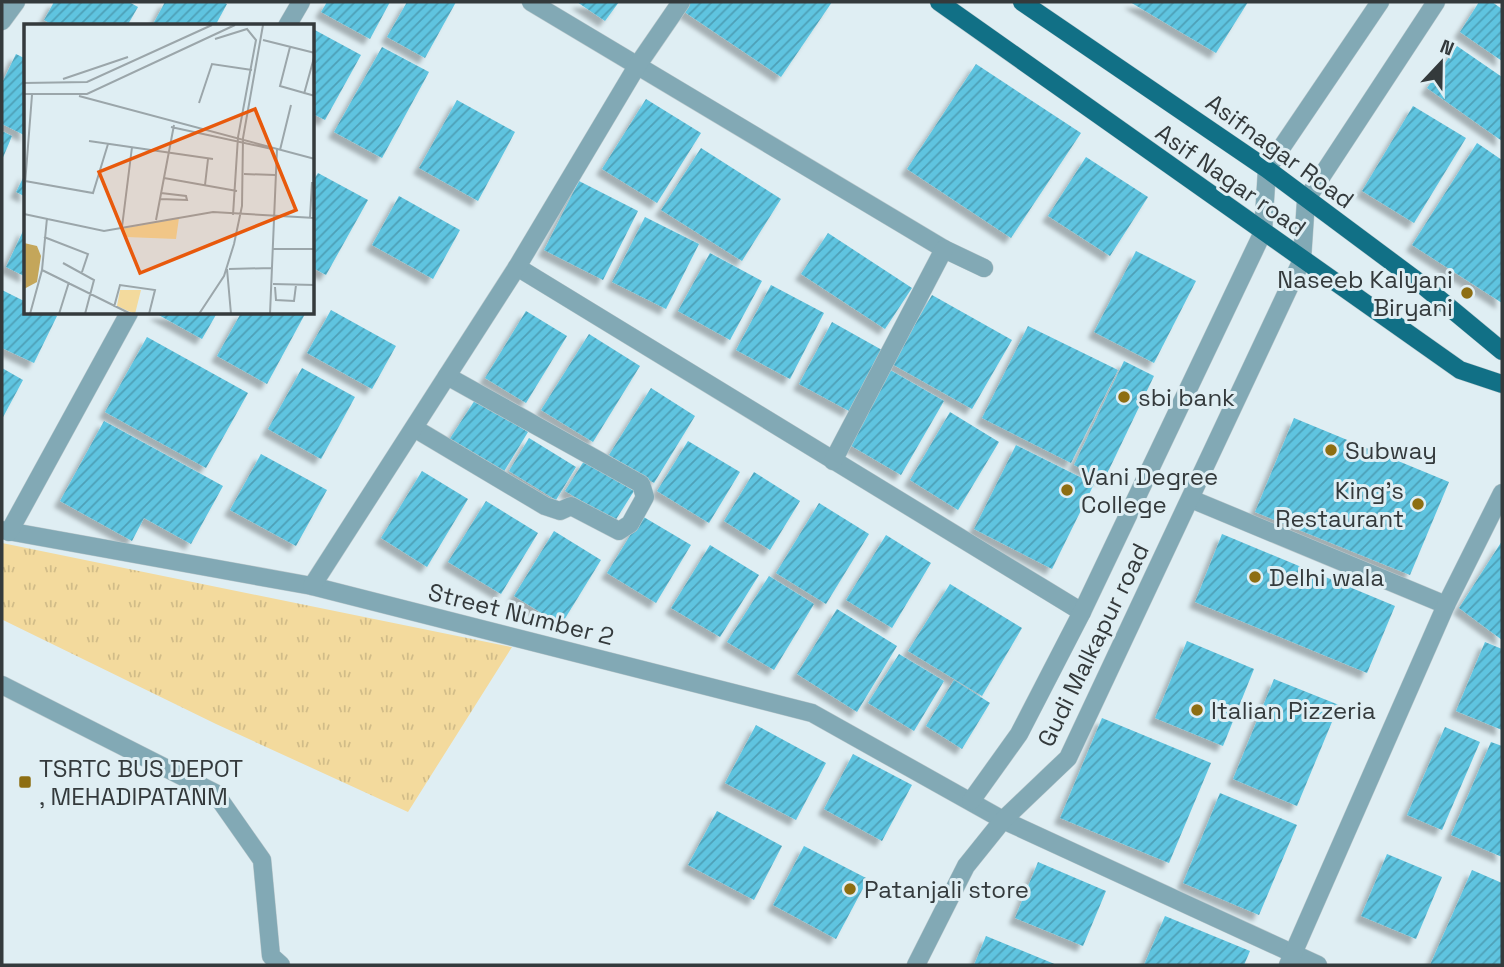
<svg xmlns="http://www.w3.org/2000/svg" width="1504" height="967" font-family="'Space Grotesk',sans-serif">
	<defs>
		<pattern id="park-tufts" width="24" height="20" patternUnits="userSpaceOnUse" patternTransform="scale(1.75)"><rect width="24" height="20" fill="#f3da9d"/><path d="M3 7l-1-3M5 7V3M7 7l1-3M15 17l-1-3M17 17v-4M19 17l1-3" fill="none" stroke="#d1bc88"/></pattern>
		<pattern id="building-hatch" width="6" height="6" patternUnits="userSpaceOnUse" patternTransform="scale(1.75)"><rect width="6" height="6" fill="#5ec4e0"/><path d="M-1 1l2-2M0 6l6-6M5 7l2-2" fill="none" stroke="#4ea0b7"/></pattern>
		<filter id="shadow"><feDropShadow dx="-6" dy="6" stdDeviation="2" flood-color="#0004"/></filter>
	</defs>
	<rect width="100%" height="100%" fill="#dfeef3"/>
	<path fill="url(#park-tufts)" d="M2 543 511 647H512L408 812 216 724 3 620Z"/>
	<g fill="url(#building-hatch)" filter="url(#shadow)">
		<path d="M54 2H129L138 7 127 26H55L44 20Z"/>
		<path d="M165 2H223L227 4 215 26H152Z"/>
		<path d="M327 2H390L370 39 321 12Z"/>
		<path d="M407 2H456L425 58 387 37Z"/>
		<path d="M577 2H619L605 21Z"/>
		<path d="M684 2H832L781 77 680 9Z"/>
		<path d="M1130 2H1248L1216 53Z"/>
		<path d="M1479 2H1492L1502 9V61L1460 32Z"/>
		<path d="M313 29 361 55 325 120 313 114Z"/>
		<path d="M1457 46 1502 77V141L1427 88Z"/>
		<path d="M382 47 429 72 382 158 334 132Z"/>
		<path d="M16 54 26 59V136L2 124V83Z"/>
		<path d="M976 64 1081 133 1011 238 907 169Z"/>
		<path d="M646 99 701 133 657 203 602 169Z"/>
		<path d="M457 100 515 132 478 201 419 168Z"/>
		<path d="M1413 106 1466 138 1414 223 1362 191Z"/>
		<path d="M2 131 12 136 2 160Z"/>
		<path d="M1477 143 1502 160V303L1412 245Z"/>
		<path d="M701 148 781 199 742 261 661 210Z"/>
		<path d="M1086 157 1148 197 1110 256 1048 216Z"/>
		<path d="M26 172V197L16 192Z"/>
		<path d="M318 173 368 200 326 275 313 268V181Z"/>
		<path d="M579 181 638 211 603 280 544 250Z"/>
		<path d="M399 196 460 230 433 279 372 245Z"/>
		<path d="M645 217 699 244 666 309 612 282Z"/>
		<path d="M24 229 26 230V277L6 267Z"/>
		<path d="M828 233 912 288 885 329 801 274Z"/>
		<path d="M1136 251 1196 281 1154 363 1094 332Z"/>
		<path d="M710 253 762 281 730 340 678 311Z"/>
		<path d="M771 285 824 313 790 379 736 350Z"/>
		<path d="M2 290 26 302V313H50L57 316 34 363 2 348Z"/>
		<path d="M932 295 1012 340 972 409 892 364Z"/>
		<path d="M331 310 396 346 372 389 307 353Z"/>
		<path d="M526 311 567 336 526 403 485 378Z"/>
		<path d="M155 313H217L202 339Z"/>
		<path d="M241 313 305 314 267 384 217 356Z"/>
		<path d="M832 322 882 350 849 411 799 384Z"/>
		<path d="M1028 326 1118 370 1071 463 982 418Z"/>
		<path d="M589 334 640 366 593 442 541 410Z"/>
		<path d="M147 337 248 393 206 468 105 412Z"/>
		<path d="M1124 361 1154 376 1104 480 1074 465Z"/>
		<path d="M2 368 23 380 2 419Z"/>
		<path d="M302 368 355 397 321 459 268 429Z"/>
		<path d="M890 370 944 401 901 475 848 444Z"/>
		<path d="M651 388 695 416 654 483 609 455Z"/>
		<path d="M475 400 528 432 503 473 449 440Z"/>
		<path d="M950 412 999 442 958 510 910 480Z"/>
		<path d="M1294 418 1449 482 1410 575 1255 512Z"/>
		<path d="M104 421 223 486 191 544 144 518 132 541 60 501Z"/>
		<path d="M529 438 576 467 556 500 509 471Z"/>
		<path d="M688 441 740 472 709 523 657 491Z"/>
		<path d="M1016 445 1094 484 1052 569 974 529Z"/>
		<path d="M261 454 327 490 296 546 230 510Z"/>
		<path d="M584 461 634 491 615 521 565 491Z"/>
		<path d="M422 471 468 499 427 567 381 538Z"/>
		<path d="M754 472 800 501 770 550 724 521Z"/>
		<path d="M486 501 538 533 501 594 448 562Z"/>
		<path d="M819 503 869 534 826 604 776 573Z"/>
		<path d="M642 516 691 545 656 603 607 573Z"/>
		<path d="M554 531 601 560 561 625 514 596Z"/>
		<path d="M1222 534 1395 606 1367 673 1195 602Z"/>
		<path d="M886 535 931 563 892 628 846 600Z"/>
		<path d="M1502 541V640L1459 608Z"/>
		<path d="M710 545 759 575 720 637 671 608Z"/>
		<path d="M769 576 814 604 774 670 727 642Z"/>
		<path d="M950 584 1022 628 982 696 908 651Z"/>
		<path d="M837 609 897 646 857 712 797 674Z"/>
		<path d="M1187 641 1254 669 1223 746 1155 718Z"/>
		<path d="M1485 642 1502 649V730L1456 711Z"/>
		<path d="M899 654 944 681 914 731 868 703Z"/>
		<path d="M1274 679 1339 705 1297 806 1233 779Z"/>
		<path d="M954 680 990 703 962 749 926 726Z"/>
		<path d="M1102 718 1211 763 1169 863 1060 818Z"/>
		<path d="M756 725 826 763 796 820 725 783Z"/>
		<path d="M1445 727 1480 742 1442 830 1407 815Z"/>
		<path d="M1491 742 1502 746V857L1451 835Z"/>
		<path d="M853 754 912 785 882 841 824 809Z"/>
		<path d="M1220 793 1297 825 1259 915 1183 883Z"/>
		<path d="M717 811 782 846 754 900 688 865Z"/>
		<path d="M804 846 868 879 836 939 773 905Z"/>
		<path d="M1387 854 1442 877 1416 939 1361 916Z"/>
		<path d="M1038 862 1106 891 1083 946 1015 918Z"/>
		<path d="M1472 870 1502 883V965H1430Z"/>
		<path d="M1165 916 1250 951 1244 965H1144Z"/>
		<path d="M986 936 1057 965H974Z"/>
	</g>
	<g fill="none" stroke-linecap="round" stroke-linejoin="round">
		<g stroke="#bdcace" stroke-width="19">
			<g id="minor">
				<path d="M531 2 944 249 984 268"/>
				<path d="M2 21 16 2"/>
				<path d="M287 26 301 2"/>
				<path d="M517 267 1082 612"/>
				<path d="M414 428 545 506 560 511 571 506 619 531 630 524 645 497 641 484 447 376"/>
				<path d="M833 461 944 249"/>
				<path d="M1191 499 1446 605"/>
				<path d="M2 530 312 586 812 713 1003 820 1318 965"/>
				<path d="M9 532 129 313"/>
				<path d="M312 586 517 267 637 66 681 2"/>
				<path d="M2 685 215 793 262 860 271 956 281 965"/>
				<path d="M971 801 1019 734 1082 612 1263 232 1267 169 1380 2"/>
				<path d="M916 965 966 866 1003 820 1068 758 1302 260 1306 200 1436 2"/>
				<path d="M1288 965 1446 605 1502 493"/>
			</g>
		</g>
		<g stroke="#bdcace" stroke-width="19">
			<g id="major">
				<path d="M939 2 1460 370 1502 384"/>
				<path d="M1022 2 1267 169 1420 283 1502 351"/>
			</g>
		</g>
		<use href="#minor" stroke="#82a9b5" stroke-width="18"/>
		<use href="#major" stroke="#117086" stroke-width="18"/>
	</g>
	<g fill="#8d6e12" stroke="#dfeef3" stroke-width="2.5">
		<circle cx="1467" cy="293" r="7"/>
		<circle cx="1124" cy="397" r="7"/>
		<circle cx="1331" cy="450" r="7"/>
		<circle cx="1067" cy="490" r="7"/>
		<circle cx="1418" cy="504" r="7"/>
		<circle cx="1255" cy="577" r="7"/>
		<circle cx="1197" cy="710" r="7"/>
		<rect x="18" y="775" width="14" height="14" rx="3.5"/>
		<circle cx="850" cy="889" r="7"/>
	</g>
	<g text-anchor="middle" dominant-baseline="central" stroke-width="6" stroke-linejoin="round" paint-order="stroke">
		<g font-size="24" fill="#343a3c" stroke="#dfeef3">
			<text transform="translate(1280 151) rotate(36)">Asifnagar Road</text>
			<text transform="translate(1231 180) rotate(35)">Asif Nagar road</text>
			<text transform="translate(521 614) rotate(14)">Street Number 2</text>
			<text transform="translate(1093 645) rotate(-64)">Gudi Malkapur road</text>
		</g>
		<g font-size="24" fill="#343a3c" stroke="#dfeef3" text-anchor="start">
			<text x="1453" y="279" text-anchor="end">Naseeb Kalyani<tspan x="1453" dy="28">Biryani</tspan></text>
			<text x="1138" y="397">sbi bank</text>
			<text x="1345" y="450">Subway</text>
			<text x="1081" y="476">Vani Degree<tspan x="1081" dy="28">College</tspan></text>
			<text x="1404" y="490" text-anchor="end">King’s<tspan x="1404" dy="28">Restaurant</tspan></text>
			<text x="1269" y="577">Delhi wala</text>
			<text x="1211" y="710">Italian Pizzeria</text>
			<text x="39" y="768">TSRTC BUS DEPOT<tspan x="39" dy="28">, MEHADIPATANM</tspan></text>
			<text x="864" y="889">Patanjali store</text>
		</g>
	</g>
	<g transform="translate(24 24)">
		<rect width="290" height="290" fill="#dfeef3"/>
		<path d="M0 219 13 222 17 232 13 258 0 265Z" fill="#c4a65a"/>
		<path d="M155 194 152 215 102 213 97 205ZM96 266H117L111 290 93 282Z" fill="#f3da9d"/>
		<path fill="none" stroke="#9ba6aa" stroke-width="2" d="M191 15 223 5 232 16 214 113 209 191M239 16 291 29M266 23 256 62 291 72M39 55 104 33M0 59 63 58 188 1M0 70H63L211 1M280 70 291 30M55 72 291 135M175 79 188 40 228 46M147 103 248 125M65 117 189 135M256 126 267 81M220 150 251 151M140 154 213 167M1 157 69 169 84 120M181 161 184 135M0 173 8 71M136 175 163 176 162 172 137 169M0 190 80 207 189 188 291 194M286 194 288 158M132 196 150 101M98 203 108 123M20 213 64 230 58 248M249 225H291M39 239 70 256 61 290M203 245 207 290M205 245 248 244M18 246 107 290M249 260 291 261M251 263 252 276 270 277 272 261M90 283 96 261 131 266 125 290M6 290 18 246 23 194M35 290 45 258M175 290 200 252 210 220 218 182 219 114 239 1M246 290 253 125"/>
		<path fill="#e8590c" fill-opacity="0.15" stroke="#e8590c" stroke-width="3.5" d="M231 85 272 186 116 249 75 148Z"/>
		<rect width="290" height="290" fill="none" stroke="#343a3c" stroke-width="3.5"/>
	</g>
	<rect width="1504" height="967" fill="none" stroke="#343a3c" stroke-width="7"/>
	<g transform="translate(1441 63) rotate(22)" stroke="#dfeef3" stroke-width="5" paint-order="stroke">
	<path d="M0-5L12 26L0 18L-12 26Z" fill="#343a3c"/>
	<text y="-10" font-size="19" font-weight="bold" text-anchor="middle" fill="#343a3c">N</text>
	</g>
</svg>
